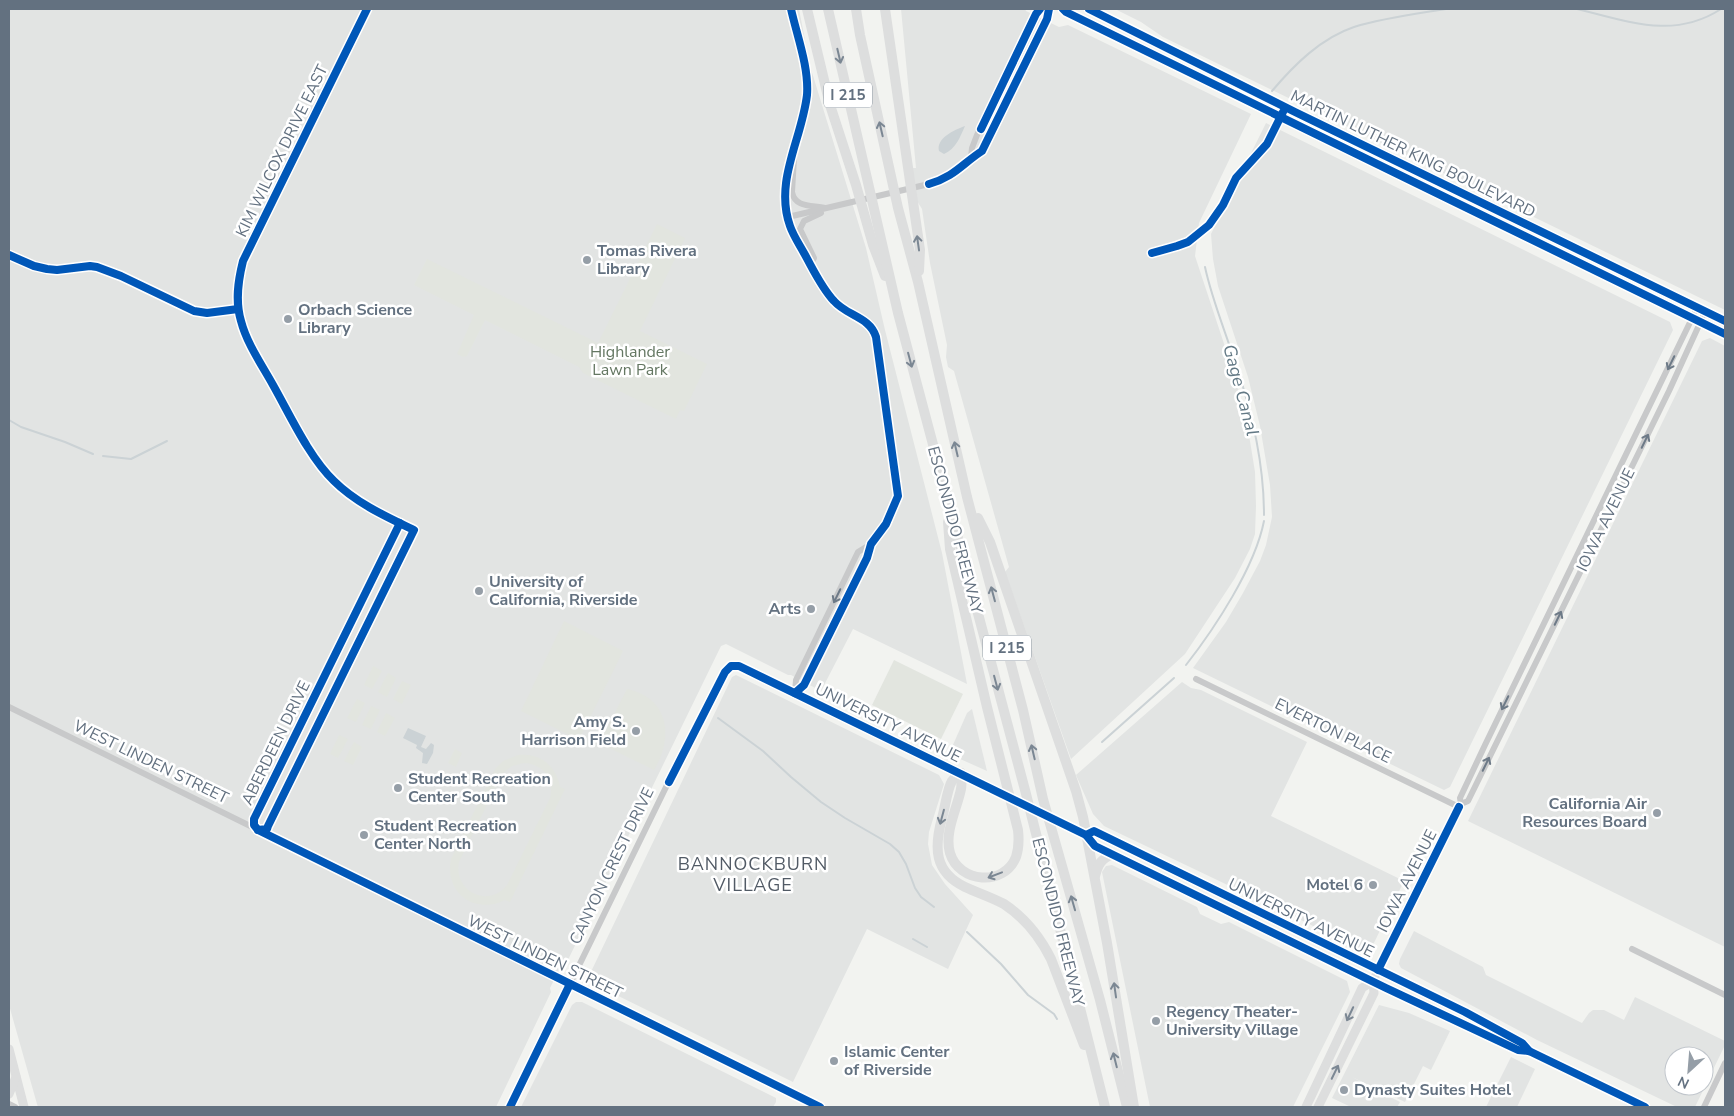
<svg xmlns="http://www.w3.org/2000/svg" width="1734" height="1116" font-family="'Nunito Sans',sans-serif">
	<rect width="100%" height="100%" fill="#f2f3f0"/>
	<g fill="#e2e4e3" fill-rule="evenodd">
		<path d="M9 9H799L810 66 866 248 885 330 942 553 967 684 853 629 821 691 791 675H788L726 644 721 646 565 966 560 968 550 988 551 992 496 1107H38L37 1104 9 1005Z"/>
		<path d="M901 9H1025L1026 11 1059 27 1068 25 1251 114 1199 223 1195 256 1236 380 1250 441 1255 472 1256 506 1255 534 1250 549 1235 578 1185 654 1071 759 1005 572 1009 567 954 371 948 367 946 357 947 345 930 263 922 209 917 201 912 168H916Z"/>
		<path d="M1115 9H1725V310L1163 37 1141 22Z"/>
		<path d="M1266 123 1670 322 1673 330 1450 787 1444 790 1193 668 1226 622 1243 593 1260 561 1266 545 1272 517 1270 485 1260 426 1248 377 1218 286 1213 259 1211 234Z"/>
		<path d="M1710 338 1725 346V947L1468 821 1702 341Z"/>
		<path d="M736 675 939 775 944 784 929 832 928 844 932 865 945 884 973 915 948 969 867 929 793 1082 592 983 588 978 732 677Z"/>
		<path d="M1182 682 1191 688 1201 690 1307 742 1271 816 1404 881 1372 947 1367 950H1361L1237 888 1236 889 1104 826 1093 814 1076 775Z"/>
		<path d="M972 709 987 771 949 754 967 713Z"/>
		<path d="M1112 865 1197 907 1200 914 1221 924 1229 922 1347 981 1350 992 1293 1107H1150L1102 872 1106 866Z"/>
		<path d="M1414 931 1483 967 1486 975 1582 1023 1589 1013 1593 1010H1604L1624 1020 1635 997 1725 1041V1045L1695 1107H1677L1537 1040 1401 968 1399 964 1400 959ZM1674 1056H1704V1086H1674Z"/>
		<path d="M576 1002H582L776 1098V1102L773 1107H521L572 1005Z"/>
		<path d="M1379 1005 1409 1013 1450 1031 1431 1070 1423 1066 1405 1102 1352 1077 1400 1102 1397 1107H1351L1332 1098Z"/>
		<path d="M1511 1057 1535 1069 1517 1107H1486Z"/>
	</g>
	<g fill="#e2e5df" fill-rule="evenodd">
		<path d="M657 224 685 238 640 331 707 364 684 411 680 410 676 419 583 373 579 367 485 320 467 356 463 357 457 354 474 315 414 285 427 259 598 343Z"/>
		<path d="M564 621 623 651 579 740 521 711Z"/>
		<path d="M894 660 963 694 941 739 872 705Z"/>
		<path d="M373 666 382 671 372 689 364 685Z"/>
		<path d="M388 673 396 678 387 697 378 692Z"/>
		<path d="M402 681 411 685 402 704 393 699Z"/>
		<path d="M627 689C669 698 674 737 654 770L603 745 601 740Z"/>
		<path d="M357 699 365 703 356 722 347 718Z"/>
		<path d="M371 706 380 710 371 729 362 725Z"/>
		<path d="M386 713 395 718 385 736 377 732Z"/>
		<path d="M339 735 348 739 338 758 330 754Z"/>
		<path d="M354 742 362 747 353 765 344 761Z"/>
		<path d="M455 749 462 753 456 767 448 763Z"/>
		<path d="M518 755C540 753 556 765 560 787L565 789 510 902 505 900C475 915 444 893 451 859L495 769 503 761ZM524 763C543 764 555 779 550 798L507 885C488 909 453 891 459 862L502 774 512 766Z"/>
	</g>
	<g fill="#cbd2d5">
		<path d="M965 126C960 137 956 149 944 154L939 151C936 138 954 130 965 126Z"/>
		<path d="M408 728 426 736 421 747 426 749 431 743 434 745 433 753 427 764 422 763 423 753 416 748 417 745 403 738Z"/>
	</g>
	<g fill="none" stroke-linecap="round" stroke-linejoin="round">
		<g stroke="#cbd2d5" stroke-width="2">
			<path d="M1577 9C1628 21 1673 40 1721 9"/>
			<path d="M1272 91C1294 65 1321 38 1354 27 1383 18 1415 14 1446 9"/>
			<path d="M1205 267C1212 300 1226 333 1236 365 1252 412 1264 465 1264 515"/>
			<path d="M9 420 21 427 65 442 93 454"/>
			<path d="M103 456 131 459 167 441"/>
			<path d="M1186 665C1215 628 1255 567 1264 521"/>
			<path d="M718 718 763 751 791 777 821 802 845 818 890 844 899 852 906 864 915 888 921 897 934 907"/>
			<path d="M1102 742 1174 678"/>
			<path d="M967 932 1001 964 1028 995 1054 1014 1057 1019"/>
			<path d="M913 939 927 947"/>
		</g>
		<path stroke="#ced2d4" stroke-width="9" stroke-dasharray="9 4.5" stroke-linecap="butt" d="M1005 795 1063 824"/>
		<g stroke="#c8c9ca" stroke-width="6">
			<path d="M791 9C797 36 809 67 807 95 802 139 774 181 790 226 793 235 799 244 804 253 813 269 821 287 834 301 847 316 870 317 876 337L898 496 886 524 871 544 867 558 804 685 795 693"/>
			<path d="M794 158 792 192C795 208 812 205 825 208"/>
			<path d="M971 158 972 148 977 135 1036 14 1040 9"/>
			<path d="M788 217 929 184C954 177 962 164 982 151L1047 19 1049 9"/>
			<path d="M9 255 34 266 47 269 57 270 90 266 97 267 121 276 194 311 207 313 238 309"/>
			<path d="M810 264 814 258 800 229 804 221 821 213"/>
			<path d="M1196 679 1459 807"/>
			<path d="M795 693 796 680 858 552 871 544"/>
			<path d="M9 707 820 1107"/>
			<path d="M1461 804 1468 801 1669 391 1705 312"/>
			<path d="M257 829 254 825V819L400 523"/>
			<path d="M258 830 267 829 268 826 414 530C387 517 356 503 334 481 309 457 290 415 273 385 262 365 247 344 241 321 235 301 238 281 243 261L367 9"/>
			<path d="M1632 949 1725 995"/>
			<path d="M1378 970 1461 804 1460 798 1485 745 1697 308"/>
			<path d="M9 1104 15 1107"/>
			<path d="M510 1107 688 742 727 668 731 666H739L961 773"/>
			<path d="M1704 1107 1725 1063"/>
		</g>
		<g stroke="#dddede" stroke-width="9">
			<path d="M1063 9 1066 12 1725 334"/>
			<path d="M1089 9 1295 112 1725 321"/>
			<path d="M961 773 1005 795"/>
			<path d="M1063 824 1086 835 1095 846 1386 988 1518 1050 1529 1051 1645 1107"/>
			<path d="M1086 835 1094 831 1465 1012 1522 1043 1529 1051"/>
			<path d="M9 1049 24 1107"/>
			<path d="M9 1094 16 1077"/>
			<path d="M1306 1107 1362 988 1373 981 1375 977"/>
			<path d="M1318 1107 1374 993 1373 981"/>
		</g>
		<g stroke="#dddede" stroke-width="10">
			<path d="M807 9 830 105 856 185 873 245 885 276"/>
			<path d="M828 9 898 313 1025 790 1105 1107"/>
			<path d="M856 9 860 35 898 208 918 282 967 497 1023 710 1043 799 1100 1000 1127 1107"/>
			<path d="M885 9 920 250 919 271"/>
			<path d="M978 518 990 542 1076 791 1083 817 1107 943 1134 1107"/>
			<path d="M948 522 950 549 987 707 1018 830C1019 839 1019 848 1016 857 1004 887 959 883 950 853 944 832 957 809 961 789 962 784 961 778 961 773"/>
			<path d="M961 773C958 776 954 778 952 781 947 789 945 809 942 818 934 848 934 872 965 887 978 893 991 897 1004 904 1025 918 1040 937 1051 959L1084 1045"/>
			<path d="M1095 876C1098 864 1101 859 1113 854"/>
		</g>
		<g stroke="#fff" stroke-width="11">
			<g id="cycleway">
				<path d="M791 9C797 36 809 67 807 95 802 139 774 181 790 226 793 235 799 244 804 253 813 269 821 287 834 301 847 316 870 317 876 337L898 496 886 524 871 544 867 558 804 685 795 693"/>
				<path d="M1063 9 1066 12 1725 334"/>
				<path d="M1089 9 1295 112 1725 321"/>
				<path d="M981 129 1036 14 1040 9"/>
				<path d="M929 184C954 177 962 164 982 151L1047 19 1049 9"/>
				<path d="M1152 253 1177 246 1188 242 1209 225 1223 205 1236 178 1267 144 1283 112"/>
				<path d="M9 255 34 266 47 269 57 270 90 266 97 267 121 276 194 311 207 313 238 309"/>
				<path d="M400 523 254 819V825L258 830 820 1107"/>
				<path d="M669 782 725 672 731 666H739L1086 835 1095 846 1386 988 1518 1050 1529 1051 1645 1107"/>
				<path d="M258 830 267 829 268 826 414 530C387 517 356 503 334 481 309 457 290 415 273 385 262 365 247 344 241 321 235 301 238 281 243 261L367 9"/>
				<path d="M1086 835 1094 831 1465 1012 1522 1043 1529 1051"/>
				<path d="M1378 970 1459 807"/>
				<path d="M510 1107 570 984"/>
			</g>
		</g>
		<use href="#cycleway" stroke="#0057b8" stroke-width="8"/>
	</g>
	<defs><path id="oneway-shaft" d="M-6 0H5M1.5-3L5.5 0L1.5 3" fill="none" stroke-width="1.6" stroke-linecap="round" stroke-linejoin="round" transform="scale(1.25)"/></defs>
	<g stroke="#7b8793">
		<use href="#oneway-shaft" transform="translate(839 56) rotate(77)"/>
		<use href="#oneway-shaft" transform="translate(881 129) rotate(-103)"/>
		<use href="#oneway-shaft" transform="translate(918 243) rotate(-98)"/>
		<use href="#oneway-shaft" transform="translate(910 360) rotate(75)"/>
		<use href="#oneway-shaft" transform="translate(956 449) rotate(-103)"/>
		<use href="#oneway-shaft" transform="translate(993 594) rotate(-105)"/>
		<use href="#oneway-shaft" transform="translate(996 683) rotate(75)"/>
		<use href="#oneway-shaft" transform="translate(1033 752) rotate(-103)"/>
		<use href="#oneway-shaft" transform="translate(942 817) rotate(105)"/>
		<use href="#oneway-shaft" transform="translate(995 875) rotate(159)"/>
		<use href="#oneway-shaft" transform="translate(1073 903) rotate(-106)"/>
		<use href="#oneway-shaft" transform="translate(1115 990) rotate(-98)"/>
		<use href="#oneway-shaft" transform="translate(1350 1014) rotate(115)"/>
		<use href="#oneway-shaft" transform="translate(1115 1060) rotate(-104)"/>
		<use href="#oneway-shaft" transform="translate(1335 1072) rotate(-64)"/>
	</g>
	<g stroke="#6d7a87">
		<use href="#oneway-shaft" transform="translate(1671 363) rotate(116)"/>
		<use href="#oneway-shaft" transform="translate(1645 441) rotate(-64)"/>
		<use href="#oneway-shaft" transform="translate(837 596) rotate(116)"/>
		<use href="#oneway-shaft" transform="translate(1558 618) rotate(-64)"/>
		<use href="#oneway-shaft" transform="translate(1505 703) rotate(116)"/>
		<use href="#oneway-shaft" transform="translate(1486 764) rotate(-64)"/>
	</g>
	<g fill="#959ea7" stroke="#fff" stroke-width="2">
		<circle cx="587" cy="260" r="5"/>
		<circle cx="288" cy="319" r="5"/>
		<circle cx="479" cy="591" r="5"/>
		<circle cx="811" cy="609" r="5"/>
		<circle cx="636" cy="731" r="5"/>
		<circle cx="398" cy="788" r="5"/>
		<circle cx="1657" cy="813" r="5"/>
		<circle cx="364" cy="835" r="5"/>
		<circle cx="1373" cy="885" r="5"/>
		<circle cx="1156" cy="1021" r="5"/>
		<circle cx="834" cy="1061" r="5"/>
		<circle cx="1344" cy="1090" r="5"/>
	</g>
	<g text-anchor="middle" dominant-baseline="central" stroke-width="5" stroke-linejoin="round" paint-order="stroke">
		<g fill="#fff" stroke="#929ca6" stroke-width="1">
			<rect x="824" y="82.5" width="48" height="25" rx="4"/>
			<rect x="983" y="635.5" width="48" height="25" rx="4"/>
		</g>
		<g font-size="15" font-weight="bold" fill="#637180">
			<text x="848" y="95">I 215</text>
			<text x="1007" y="648">I 215</text>
		</g>
		<g font-size="16" fill="#637180" stroke="#fff">
			<text transform="translate(282 151) rotate(-64)">KIM WILCOX DRIVE EAST</text>
			<text transform="translate(1413 154) rotate(26)">MARTIN LUTHER KING BOULEVARD</text>
			<text transform="translate(1606 520) rotate(-64)">IOWA AVENUE</text>
			<text transform="translate(955 530) rotate(75)">ESCONDIDO FREEWAY</text>
			<text transform="translate(888 723) rotate(26)">UNIVERSITY AVENUE</text>
			<text transform="translate(1333 731) rotate(26)">EVERTON PLACE</text>
			<text transform="translate(276 743) rotate(-64)">ABERDEEN DRIVE</text>
			<text transform="translate(151 762) rotate(26)">WEST LINDEN STREET</text>
			<text transform="translate(612 866) rotate(-64)">CANYON CREST DRIVE</text>
			<text transform="translate(1407 881) rotate(-63)">IOWA AVENUE</text>
			<text transform="translate(1301 918) rotate(26)">UNIVERSITY AVENUE</text>
			<text transform="translate(1058 922) rotate(76)">ESCONDIDO FREEWAY</text>
			<text transform="translate(545 957) rotate(26)">WEST LINDEN STREET</text>
		</g>
		<g font-size="16" font-weight="bold" fill="#637180" stroke="#fff" text-anchor="start">
			<text x="597" y="251">Tomas Rivera<tspan x="597" dy="18">Library</tspan></text>
			<text x="298" y="310">Orbach Science<tspan x="298" dy="18">Library</tspan></text>
			<text x="489" y="582">University of<tspan x="489" dy="18">California, Riverside</tspan></text>
			<text x="801" y="609" text-anchor="end">Arts</text>
			<text x="626" y="722" text-anchor="end">Amy S.<tspan x="626" dy="18">Harrison Field</tspan></text>
			<text x="408" y="779">Student Recreation<tspan x="408" dy="18">Center South</tspan></text>
			<text x="1647" y="804" text-anchor="end">California Air<tspan x="1647" dy="18">Resources Board</tspan></text>
			<text x="374" y="826">Student Recreation<tspan x="374" dy="18">Center North</tspan></text>
			<text x="1363" y="885" text-anchor="end">Motel 6</text>
			<text x="1166" y="1012">Regency Theater-<tspan x="1166" dy="18">University Village</tspan></text>
			<text x="844" y="1052">Islamic Center<tspan x="844" dy="18">of Riverside</tspan></text>
			<text x="1354" y="1090">Dynasty Suites Hotel</text>
		</g>
		<g font-size="16" fill="#647762" stroke="#fff">
			<text x="630" y="352">Highlander<tspan x="630" dy="18">Lawn Park</tspan></text>
		</g>
		<g font-size="18" font-style="italic" fill="#637985" stroke="#fff">
			<text transform="translate(1241 390) rotate(75)">Gage Canal</text>
		</g>
		<g font-size="18" letter-spacing="1" fill="#515a65" stroke="#fff">
			<text x="753" y="864">BANNOCKBURN<tspan x="753" dy="21">VILLAGE</tspan></text>
		</g>
	</g>
	<rect width="1734" height="1116" fill="none" stroke="#637180" stroke-width="20"/>
	<g transform="translate(1689 1071) rotate(206)"><circle r="24" fill="#ffffff" stroke="#c1c6cc"/>
	<path d="M0-4L9 19L0 12L-9 19Z" fill="#959ea7"/>
	<text y="-8" font-size="14" font-weight="bold" text-anchor="middle" fill="#637180">N</text>
	</g>
</svg>
